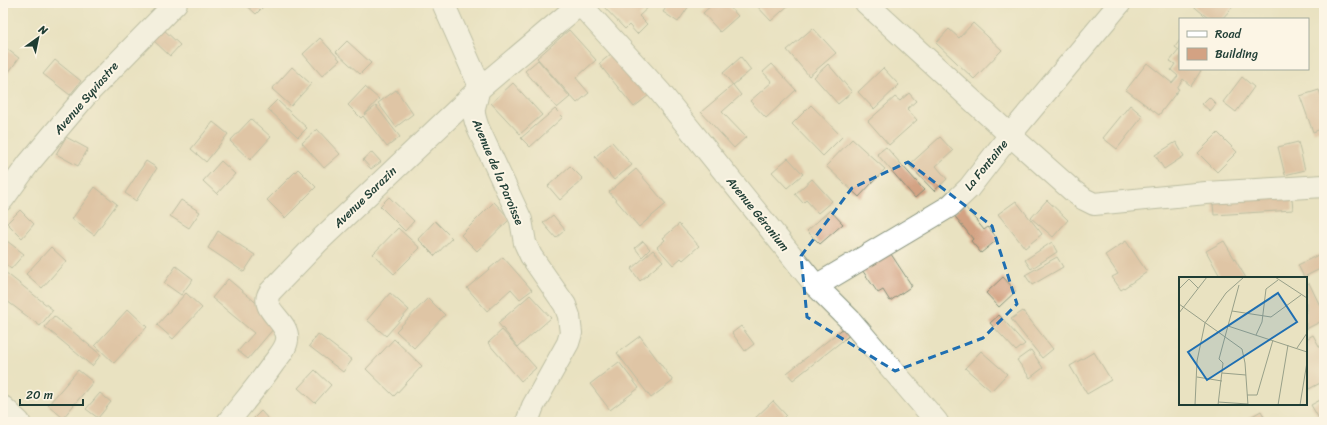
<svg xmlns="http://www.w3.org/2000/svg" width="1327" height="425" font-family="Sriracha,sans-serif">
	<rect width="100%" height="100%" fill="#fcf5e5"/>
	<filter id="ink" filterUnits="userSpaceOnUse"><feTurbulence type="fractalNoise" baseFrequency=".025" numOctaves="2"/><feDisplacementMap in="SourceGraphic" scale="8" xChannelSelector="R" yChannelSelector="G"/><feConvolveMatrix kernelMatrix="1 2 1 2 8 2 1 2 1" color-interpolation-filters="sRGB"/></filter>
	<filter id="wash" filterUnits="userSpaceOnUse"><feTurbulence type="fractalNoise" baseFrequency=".012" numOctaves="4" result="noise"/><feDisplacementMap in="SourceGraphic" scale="16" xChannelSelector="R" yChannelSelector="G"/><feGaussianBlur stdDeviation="0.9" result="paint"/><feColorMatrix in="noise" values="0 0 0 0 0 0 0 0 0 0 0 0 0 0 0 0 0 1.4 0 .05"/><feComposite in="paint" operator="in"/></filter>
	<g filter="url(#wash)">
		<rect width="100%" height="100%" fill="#e9e2c1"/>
		<g id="blocks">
			<g fill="#d3a283">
				<path d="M244 3H267L256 14Z"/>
				<path d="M604 3H653L639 16 647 24 637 34 629 25 625 29 602 5Z"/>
				<path d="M669 3H691L678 22 663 12Z"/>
				<path d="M714 3H726L738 16 720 32 703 13Z"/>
				<path d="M758 3H791L771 21 756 5Z"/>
				<path d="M1190 3H1236L1222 19H1209Z"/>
				<path d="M973 23 1002 50 974 79 936 43 949 29 959 38Z"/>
				<path d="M162 28 180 45 170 56 152 39Z"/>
				<path d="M813 28 836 53 809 76 787 50Z"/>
				<path d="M569 30 596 60 576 78 589 93 577 103 537 58Z"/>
				<path d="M320 38 340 60 322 76 303 54Z"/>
				<path d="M1180 40V69H1202L1191 86 1183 79 1177 88 1179 89 1159 115 1126 90 1147 63 1172 83 1178 76 1171 70 1175 64 1170 61 1179 50 1175 47Z"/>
				<path d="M347 41 371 63 360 74 336 52Z"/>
				<path d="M3 46 19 58 3 80Z"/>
				<path d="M618 48 654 91 634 107 599 64Z"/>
				<path d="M741 57 751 70 733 85 723 73Z"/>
				<path d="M55 60 81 81 70 95 43 74Z"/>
				<path d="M538 60 570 97 557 108 525 71Z"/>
				<path d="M772 64 796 90 766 118 750 101 772 82 763 72Z"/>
				<path d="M828 64 852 92 838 104 814 77Z"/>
				<path d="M292 67 311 84 291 106 272 89Z"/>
				<path d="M883 68 899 85 874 109 858 92Z"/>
				<path d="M1242 77 1254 87 1236 112 1223 102Z"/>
				<path d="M513 83 542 115 520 134 491 103Z"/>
				<path d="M733 85 741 95 722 112 746 137 734 148 701 112Z"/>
				<path d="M365 87 379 99 364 115 376 106 400 137 387 147 363 116 361 118 348 105Z"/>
				<path d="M396 90 413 114 396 127 378 103Z"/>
				<path d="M1319 90 1324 103V128L1313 132 1300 96Z"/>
				<path d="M909 93 916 101 907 109 917 120 889 145 868 121 895 97 900 101Z"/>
				<path d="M1209 97 1216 104 1210 111 1202 104Z"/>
				<path d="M277 100 307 128 298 137 268 109Z"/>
				<path d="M811 105 842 137 823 156 792 124Z"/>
				<path d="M1130 105 1143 116 1117 149 1103 138Z"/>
				<path d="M555 109 563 117 530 147 521 138Z"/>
				<path d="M251 119 271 137 250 160 230 141Z"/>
				<path d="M213 122 228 134 206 162 191 149Z"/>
				<path d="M317 129 340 154 324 168 302 143Z"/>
				<path d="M1218 133 1237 152 1217 172 1198 153Z"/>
				<path d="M66 137 88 149 78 166 56 154Z"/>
				<path d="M940 137 953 151 936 166 947 179 934 191 909 165Z"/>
				<path d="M852 139 885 169 859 197 826 166Z"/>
				<path d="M612 142 632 165 614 180 595 157Z"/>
				<path d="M1176 142 1184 156 1164 169 1155 155Z"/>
				<path d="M1298 142 1305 170 1285 175 1278 147Z"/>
				<path d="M886 147 924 190 915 198 877 154Z"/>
				<path d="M372 152 381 162 371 169 363 160Z"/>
				<path d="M788 158 803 174 787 188 772 172Z"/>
				<path d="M146 161 157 168 136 201 125 193Z"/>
				<path d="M221 161 235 174 217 194 203 181Z"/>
				<path d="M570 166 583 179 560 200 548 186Z"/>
				<path d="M298 169 316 187 285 218 267 200Z"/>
				<path d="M636 169 666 204 639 227 609 192Z"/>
				<path d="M812 179 832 201 818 213 806 200 803 203 795 194Z"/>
				<path d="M95 187 117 204 94 235 72 219Z"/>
				<path d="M1291 189 1293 210 1214 215 1212 193Z"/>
				<path d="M389 197 414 221 405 231 380 206Z"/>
				<path d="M181 200 200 212 189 228 170 216Z"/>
				<path d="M1047 200 1068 220 1053 237 1031 218Z"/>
				<path d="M1016 201 1042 234 1025 248 998 214Z"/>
				<path d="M494 202 510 219 477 251 461 235Z"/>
				<path d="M964 205 984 230 988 227 998 239 981 253 971 241 973 239 953 214Z"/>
				<path d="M20 210 34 224 22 238 7 223Z"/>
				<path d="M830 210 843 224 820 244 807 231Z"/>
				<path d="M553 215 565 230 556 238 543 223Z"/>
				<path d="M435 221 452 238 435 256 418 239Z"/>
				<path d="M679 224 699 246 683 260 681 258 673 265 657 247 665 240 663 238Z"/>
				<path d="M398 228 420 248 394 274 373 254Z"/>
				<path d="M218 231 255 255 244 272 208 248Z"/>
				<path d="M3 238 24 254 11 269 3 262Z"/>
				<path d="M643 241 650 249 642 257 635 248Z"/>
				<path d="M1126 241 1147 272 1121 290 1112 277 1118 274 1105 255Z"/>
				<path d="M1224 241 1246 278H1221L1206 251Z"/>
				<path d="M1052 242 1057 252 1031 269 1025 260Z"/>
				<path d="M51 247 66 261 42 288 26 274Z"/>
				<path d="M887 248 912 286 890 301 883 290 878 293 860 267Z"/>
				<path d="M653 250 663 261 640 281 631 269Z"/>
				<path d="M1324 252V267L1304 277 1298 265Z"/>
				<path d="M503 257 532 290 520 299 511 289 487 311 467 288Z"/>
				<path d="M1057 257 1063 267 1032 285 1025 275Z"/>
				<path d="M176 266 193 279 181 295 164 283Z"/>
				<path d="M5 272 53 310 40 326 3 298V275Z"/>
				<path d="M1003 277 1016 291 999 307 986 293Z"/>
				<path d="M228 279 279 322 248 359 238 351 254 333 212 298Z"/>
				<path d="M1309 283 1324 314V320L1306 329V285Z"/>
				<path d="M186 293 202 308 173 339 157 325Z"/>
				<path d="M390 293 409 310 386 336 367 320Z"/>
				<path d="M530 295 551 318 518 347 498 323Z"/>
				<path d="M428 298 445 315 414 348 396 331Z"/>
				<path d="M128 309 147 327 114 363 95 345Z"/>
				<path d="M1023 311 1053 349 1042 358 1011 319Z"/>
				<path d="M999 315 1025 344 1016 351 990 323Z"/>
				<path d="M54 316 101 355 92 366 45 327Z"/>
				<path d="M850 323 856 330 793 380 787 373Z"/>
				<path d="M741 326 754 344 745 351 732 333Z"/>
				<path d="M502 330 536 368 521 381 488 343Z"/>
				<path d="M318 334 352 360 343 372 309 346Z"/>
				<path d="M1313 335 1324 355V381L1309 389 1306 384V339Z"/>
				<path d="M640 336 673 381 651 398 617 353Z"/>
				<path d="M394 339 422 366 394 396 366 369Z"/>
				<path d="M1031 350 1043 368 1030 378 1017 360Z"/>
				<path d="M981 351 1007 374 991 391 965 368Z"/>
				<path d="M1094 352 1111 380 1087 394 1070 366Z"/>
				<path d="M619 362 639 388 610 410 590 384Z"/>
				<path d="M78 370 93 382 63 418 48 405Z"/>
				<path d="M315 370 331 385 315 403 298 388Z"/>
				<path d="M100 393 111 402 98 418 86 409Z"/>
				<path d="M1324 398V422H1321L1311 405Z"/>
				<path d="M773 401 786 415 779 422H751Z"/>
				<path d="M261 411 271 422H250Z"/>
				<path d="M1261 411 1267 422H1248L1247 419Z"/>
			</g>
		</g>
	</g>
	<g filter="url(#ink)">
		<use href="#blocks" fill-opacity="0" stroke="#84907a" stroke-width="1"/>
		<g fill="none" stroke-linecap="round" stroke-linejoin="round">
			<g stroke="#84907a" stroke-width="24">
				<g id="street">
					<path d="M443 3 478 82C480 92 476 98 474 108 473 115 476 122 478 128L521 220 525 243 531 256 565 305 569 316 570 325 571 333 568 343 533 406 527 422"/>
					<path d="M866 3 1010 135 1073 191 1084 199 1094 204 1206 193 1324 186"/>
					<path d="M580 4 660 92 816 286 850 320 937 422"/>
					<path d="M3 199 29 163 88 93 176 3"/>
					<path d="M816 286 950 206 969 188 1010 135 1120 3"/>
					<path d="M3 407 19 422"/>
					<path d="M228 422C243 403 259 384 273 364 278 357 286 349 287 340 290 321 258 310 270 292L319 241 479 89 581 3"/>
				</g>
			</g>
			<use href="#street" stroke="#fff" stroke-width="22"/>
		</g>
	</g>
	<path d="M0 0H1327V425H0ZM908 162 992 226 1017 304 983 338 895 371 807 317 801 256 852 188Z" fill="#e9e2c1" fill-opacity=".55" fill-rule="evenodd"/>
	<path fill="none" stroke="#1f6fb2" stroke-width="3" stroke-dasharray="8 5" stroke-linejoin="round" d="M908 162 992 226 1017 304 983 338 895 371 807 317 801 256 852 188Z"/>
	<g text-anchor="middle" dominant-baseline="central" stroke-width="4" stroke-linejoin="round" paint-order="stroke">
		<g font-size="12" fill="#1f3d34" stroke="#fcf5e5">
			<text transform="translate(86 98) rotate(-49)">Avenue Syviastre</text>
			<text transform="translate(986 165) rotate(-51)">La Fontaine</text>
			<text transform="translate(498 172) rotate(67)">Avenue de la Paroisse</text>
			<text transform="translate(365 197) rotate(-44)">Avenue Sarazin</text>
			<text transform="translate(758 214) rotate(51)">Avenue Géranium</text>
		</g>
	</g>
	<g transform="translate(1179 277)">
		<rect width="128" height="128" fill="#e9e2c1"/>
		<path fill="none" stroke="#98a089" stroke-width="1" d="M96 0 128 21M0 12 10 2 19 11M0 27 63 72 66 86 69 128M53 34 92 40 122 18M0 36 28 0M49 49 128 75M77 58 83 45 87 12 99 3M118 71 128 56M43 96 67 98M18 100 43 104M68 118H78L94 63M39 125 69 127M16 128 18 84 26 46 47 16 65 0M39 128 44 86 40 82 60 8M99 128 109 68M121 128 128 85"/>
		<path fill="#1f6fb2" fill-opacity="0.15" stroke="#1f6fb2" stroke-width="2" d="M99 16 118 45 28 103 9 75Z"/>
		<rect width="128" height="128" fill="none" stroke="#1f3d34" stroke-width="2"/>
	</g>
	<rect width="1327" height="425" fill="none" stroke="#fcf5e5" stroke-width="16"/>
	<rect x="1179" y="18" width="130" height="52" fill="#fcf5e5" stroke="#a4ab9e"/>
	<rect x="1187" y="31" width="20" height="6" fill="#ffffff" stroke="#a4ab9e"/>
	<text x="1215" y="38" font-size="12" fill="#1f3d34">Road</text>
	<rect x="1187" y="48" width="20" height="12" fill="#d3a283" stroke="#a4ab9e"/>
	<text x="1215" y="58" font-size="12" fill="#1f3d34">Building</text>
	<g transform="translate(38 38) rotate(33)" stroke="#fcf5e5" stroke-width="3" paint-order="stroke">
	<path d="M0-3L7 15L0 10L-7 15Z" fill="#1f3d34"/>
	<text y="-6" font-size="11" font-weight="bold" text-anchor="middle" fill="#1f3d34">N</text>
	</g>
	<path d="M20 399v6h63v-6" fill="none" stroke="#1f3d34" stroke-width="2"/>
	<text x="26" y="399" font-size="12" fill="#1f3d34" stroke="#fcf5e5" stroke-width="3" paint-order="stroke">20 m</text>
</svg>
